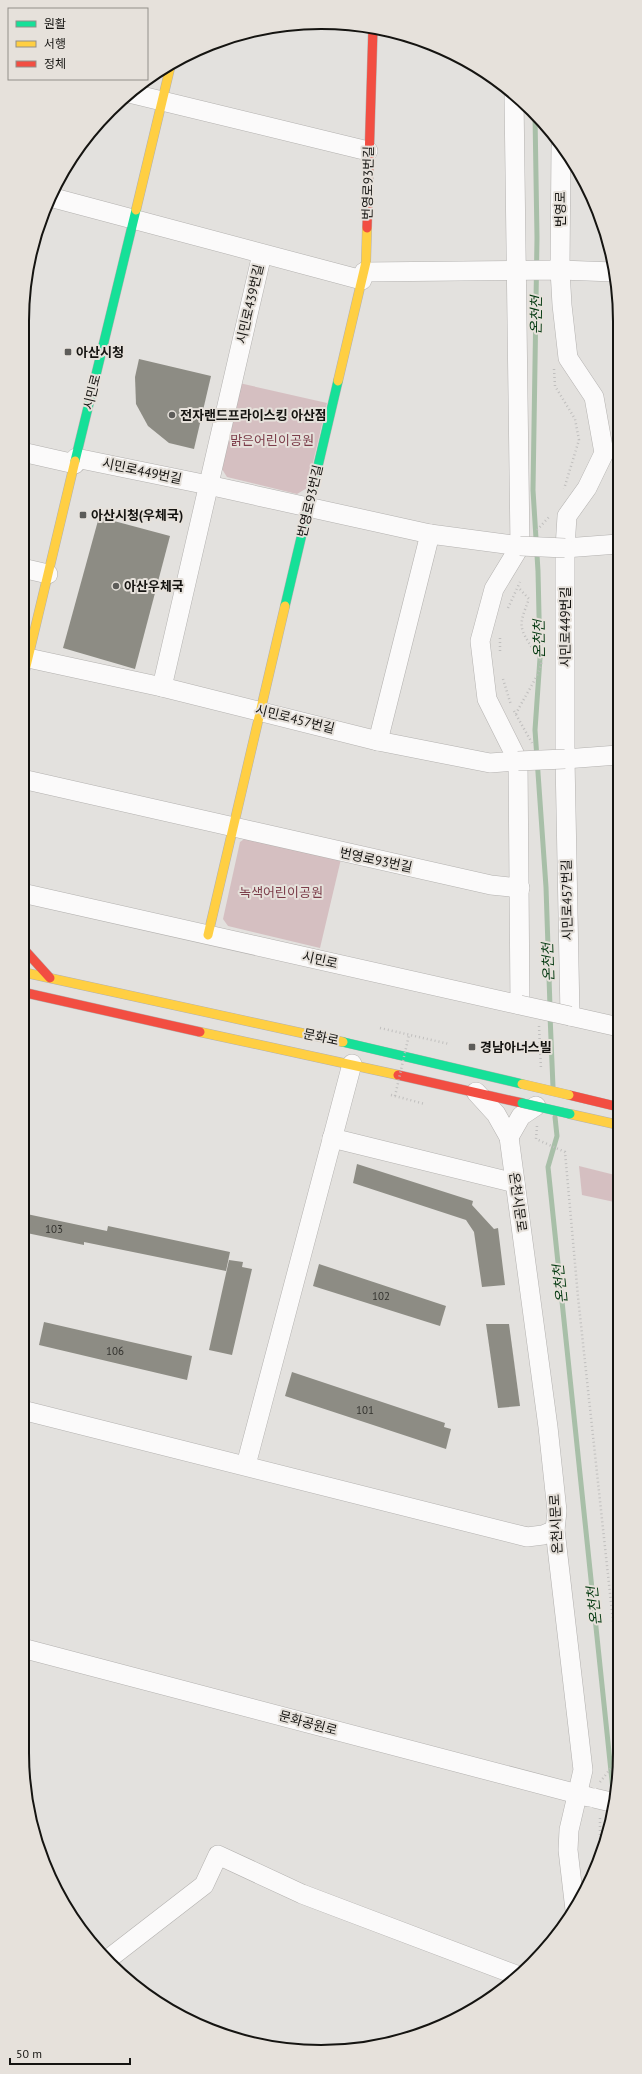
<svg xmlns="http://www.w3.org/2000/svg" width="642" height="2074" font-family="'PT Sans','Noto Sans KR',sans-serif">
	<rect width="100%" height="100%" fill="#e3e1de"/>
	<g fill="#d5bfc1">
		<path d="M239 383 327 403 307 488 297 494 227 477 220 466Z"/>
		<path d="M247 837 341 859 320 948 228 926 223 919 240 842Z"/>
		<path d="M579 1166 619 1176V1203L582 1195Z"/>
	</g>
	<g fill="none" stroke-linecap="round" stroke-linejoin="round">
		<g stroke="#a8bfa8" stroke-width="5">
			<path d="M535 115 537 238 533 490 538 571 540 658 535 730 546 887 550 1007"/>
			<path d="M550 1015 553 1087"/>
			<path d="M555 1117 557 1136 548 1167 614 1800"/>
		</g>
	</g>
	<g fill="#8d8c84">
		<path d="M139 359 211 376 194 449 169 443 148 426 136 404 135 377Z"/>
		<path d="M99 517 170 536 135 669 63 648Z"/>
		<path d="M357 1164 473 1201 472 1205 494 1229 498 1228 505 1285 482 1287 474 1232 466 1220 353 1183Z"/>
		<path d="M22 1213 107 1231 108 1226 230 1252 226 1271 84 1242V1245L22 1232Z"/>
		<path d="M229 1260 243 1262 242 1267 252 1269 232 1355 209 1350Z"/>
		<path d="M319 1264 446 1306 440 1326 313 1286Z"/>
		<path d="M44 1322 192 1356 187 1380 39 1345Z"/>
		<path d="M486 1324H509L520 1406 498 1408Z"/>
		<path d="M292 1372 445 1423 444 1427 451 1429 446 1449 285 1396Z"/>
	</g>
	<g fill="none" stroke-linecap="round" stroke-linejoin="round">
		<g stroke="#b3b1af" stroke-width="20">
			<g id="street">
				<path d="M129 93 368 151"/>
				<path d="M561 147 560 270 562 305 568 358 594 397 604 453 587 488 567 516 565 548V759L570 1016 619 1027"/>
				<path d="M50 197 362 280"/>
				<path d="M364 272 560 270 614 272"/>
				<path d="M22 452 75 464"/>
				<path d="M76 458 208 485 430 534 520 546"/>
				<path d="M565 548 618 544"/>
				<path d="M22 568 48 574"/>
				<path d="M28 658 162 687 378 741 490 763 518 761"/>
				<path d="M162 687 262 254"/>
				<path d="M378 741 430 534"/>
				<path d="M565 759 618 755"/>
				<path d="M22 779 491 885 520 888"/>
				<path d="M22 893 520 1005 518 761 487 699 480 641 494 589 520 546 514 97"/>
				<path d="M476 1092 496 1114 509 1137 548 1427 557 1511 555 1530 583 1770 569 1830 568 1850 575 1910"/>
				<path d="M509 1137 521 1116 536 1106"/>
				<path d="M332 1138 515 1183"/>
				<path d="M22 1410 527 1537 543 1535 555 1530"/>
				<path d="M246 1465 352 1064"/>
				<path d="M22 1648 589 1797"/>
				<path d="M107 1960 204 1885 218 1855 302 1894 519 1976"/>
			</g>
		</g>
		<g stroke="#b3b1af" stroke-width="10">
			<g id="fast">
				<path d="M75 461 136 210"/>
				<path d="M285 606 338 381"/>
				<path d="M343 1042 522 1084"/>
			</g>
		</g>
		<g stroke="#b3b1af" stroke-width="10">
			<g id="slow">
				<path d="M136 210 171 64"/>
				<path d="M338 381 366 262 367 228"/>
				<path d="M22 683 75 461"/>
				<path d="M208 935 285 606"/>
				<path d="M22 972 343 1042"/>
				<path d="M200 1032 398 1075"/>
				<path d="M570 1114 619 1125"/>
			</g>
		</g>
		<g stroke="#b3b1af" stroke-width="10">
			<g id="jam">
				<path d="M367 228 373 27"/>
				<path d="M22 947 50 978"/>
				<path d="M22 992 200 1032"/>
				<path d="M398 1075 522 1103"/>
				<path d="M569 1095 619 1107"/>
			</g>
		</g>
		<g stroke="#c0bfbe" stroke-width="2.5" stroke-dasharray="1 3" stroke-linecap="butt">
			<path d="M554 369 555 386 575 419 579 440 564 489"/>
			<path d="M537 530 549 517"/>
			<path d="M508 608 520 582"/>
			<path d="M500 638V651"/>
			<path d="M503 679 511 705"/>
			<path d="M514 711 532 743"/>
			<path d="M516 714C520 704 544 668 541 661 540 658 535 654 534 651 519 627 518 627 529 599L518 587"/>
			<path d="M539 1026 541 1069"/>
			<path d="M380 1028 449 1044"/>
			<path d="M391 1095 425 1104"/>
			<path d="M537 1126 536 1139 565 1152 578 1297 620 1686"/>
			<path d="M600 1782 619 1758"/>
			<path d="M600 1859V1817"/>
		</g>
		<use href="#street" stroke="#fbfafa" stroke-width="19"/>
		<use href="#fast" stroke="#16e098" stroke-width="9"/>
		<use href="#slow" stroke="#ffcf43" stroke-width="9"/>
		<use href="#jam" stroke="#f24e42" stroke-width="9"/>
		<g stroke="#b3b1af" stroke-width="20" stroke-linecap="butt">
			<g id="street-bridge">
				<path d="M520 546 565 548"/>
				<path d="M518 761 565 759"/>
				<path d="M520 1005 570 1016"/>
				<path d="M594 1798 615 1803"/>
			</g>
		</g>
		<g stroke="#b3b1af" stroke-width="10" stroke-linecap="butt">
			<path id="fast-bridge" d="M522 1103 570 1114"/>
		</g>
		<g stroke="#b3b1af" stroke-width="10" stroke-linecap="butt">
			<path id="slow-bridge" d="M522 1084 569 1095"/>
		</g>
		<path stroke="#c0bfbe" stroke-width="2.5" stroke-dasharray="1 3" stroke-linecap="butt" d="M395 1096 409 1035"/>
		<use href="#street-bridge" stroke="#fbfafa" stroke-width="19"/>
		<use href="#fast-bridge" stroke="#16e098" stroke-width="9"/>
		<use href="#slow-bridge" stroke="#ffcf43" stroke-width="9"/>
	</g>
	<g fill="#5d5c59" stroke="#e6e1db" stroke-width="1.5">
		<rect x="64" y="348" width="8" height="8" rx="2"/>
		<circle cx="172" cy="415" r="4"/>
		<rect x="79" y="511" width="8" height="8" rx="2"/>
		<circle cx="116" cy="586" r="4"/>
		<rect x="468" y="1043" width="8" height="8" rx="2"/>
	</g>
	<g text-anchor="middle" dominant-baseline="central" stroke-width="4" stroke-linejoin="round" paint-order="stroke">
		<g font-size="11" fill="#33322e">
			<text x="54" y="1229">103</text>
			<text x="381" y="1296">102</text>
			<text x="115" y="1351">106</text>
			<text x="365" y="1410">101</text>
		</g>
		<g font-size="13" fill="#151411" stroke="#e6e1db">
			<text transform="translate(368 183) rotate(-89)">번영로93번길</text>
			<text transform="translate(560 209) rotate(-90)">번영로</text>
			<text transform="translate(250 304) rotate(-77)">시민로439번길</text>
			<text transform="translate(92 392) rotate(-76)">시민로</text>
			<text transform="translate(142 471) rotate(12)">시민로449번길</text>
			<text transform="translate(310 501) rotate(-77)">번영로93번길</text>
			<text transform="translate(565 627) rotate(-90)">시민로449번길</text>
			<text transform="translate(295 719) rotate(14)">시민로457번길</text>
			<text transform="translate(376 860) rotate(12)">번영로93번길</text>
			<text transform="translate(567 900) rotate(-91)">시민로457번길</text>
			<text transform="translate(320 960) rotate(13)">시민로</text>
			<text transform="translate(321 1037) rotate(12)">문화로</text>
			<text transform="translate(518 1202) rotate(82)">온천시문로</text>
			<text transform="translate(556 1524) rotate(-93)">온천시문로</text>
			<text transform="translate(308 1723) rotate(15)">문화공원로</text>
		</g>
		<g font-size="13" font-weight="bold" fill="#151411" stroke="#e6e1db" text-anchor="start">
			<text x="76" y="352">아산시청</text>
			<text x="180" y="415">전자랜드프라이스킹 아산점</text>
			<text x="91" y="515">아산시청(우체국)</text>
			<text x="124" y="586">아산우체국</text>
			<text x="480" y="1047">경남아너스빌</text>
		</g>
		<g font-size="13" fill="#7c3d4a" stroke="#e6e1db">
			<text x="272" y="440">맑은어린이공원</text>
			<text x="281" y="892">녹색어린이공원</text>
		</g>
		<g font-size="14" font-style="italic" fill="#00370e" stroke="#e6e1db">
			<text transform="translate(536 315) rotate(-89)">온천천</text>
			<text transform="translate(539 639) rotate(-91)">온천천</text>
			<text transform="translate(548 962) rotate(-92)">온천천</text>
			<text transform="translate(560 1284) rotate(-96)">온천천</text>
			<text transform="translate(594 1606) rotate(-96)">온천천</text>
		</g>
	</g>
	<path d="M0 0H642V2074H0ZM321 29H321A292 292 0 0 1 613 321V1753A292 292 0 0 1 321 2045H321A292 292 0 0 1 29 1753V321A292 292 0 0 1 321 29Z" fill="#e6e1db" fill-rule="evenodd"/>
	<path fill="none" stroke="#151411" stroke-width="2" d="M321 29H321A292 292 0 0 1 613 321V1753A292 292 0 0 1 321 2045H321A292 292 0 0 1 29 1753V321A292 292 0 0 1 321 29Z"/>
	<rect x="8" y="8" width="140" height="72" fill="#e6e1db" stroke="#928f8a"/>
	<rect x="16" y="21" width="20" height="6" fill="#16e098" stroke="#928f8a"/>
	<text x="44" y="28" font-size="12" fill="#151411">원활</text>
	<rect x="16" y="41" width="20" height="6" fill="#ffcf43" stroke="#928f8a"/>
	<text x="44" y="48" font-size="12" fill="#151411">서행</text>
	<rect x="16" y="61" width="20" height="6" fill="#f24e42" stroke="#928f8a"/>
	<text x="44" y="68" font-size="12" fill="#151411">정체</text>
	<path d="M10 2058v6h120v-6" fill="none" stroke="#151411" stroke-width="2"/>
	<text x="16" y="2058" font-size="12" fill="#151411" stroke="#e6e1db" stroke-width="3" paint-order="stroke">50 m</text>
</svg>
